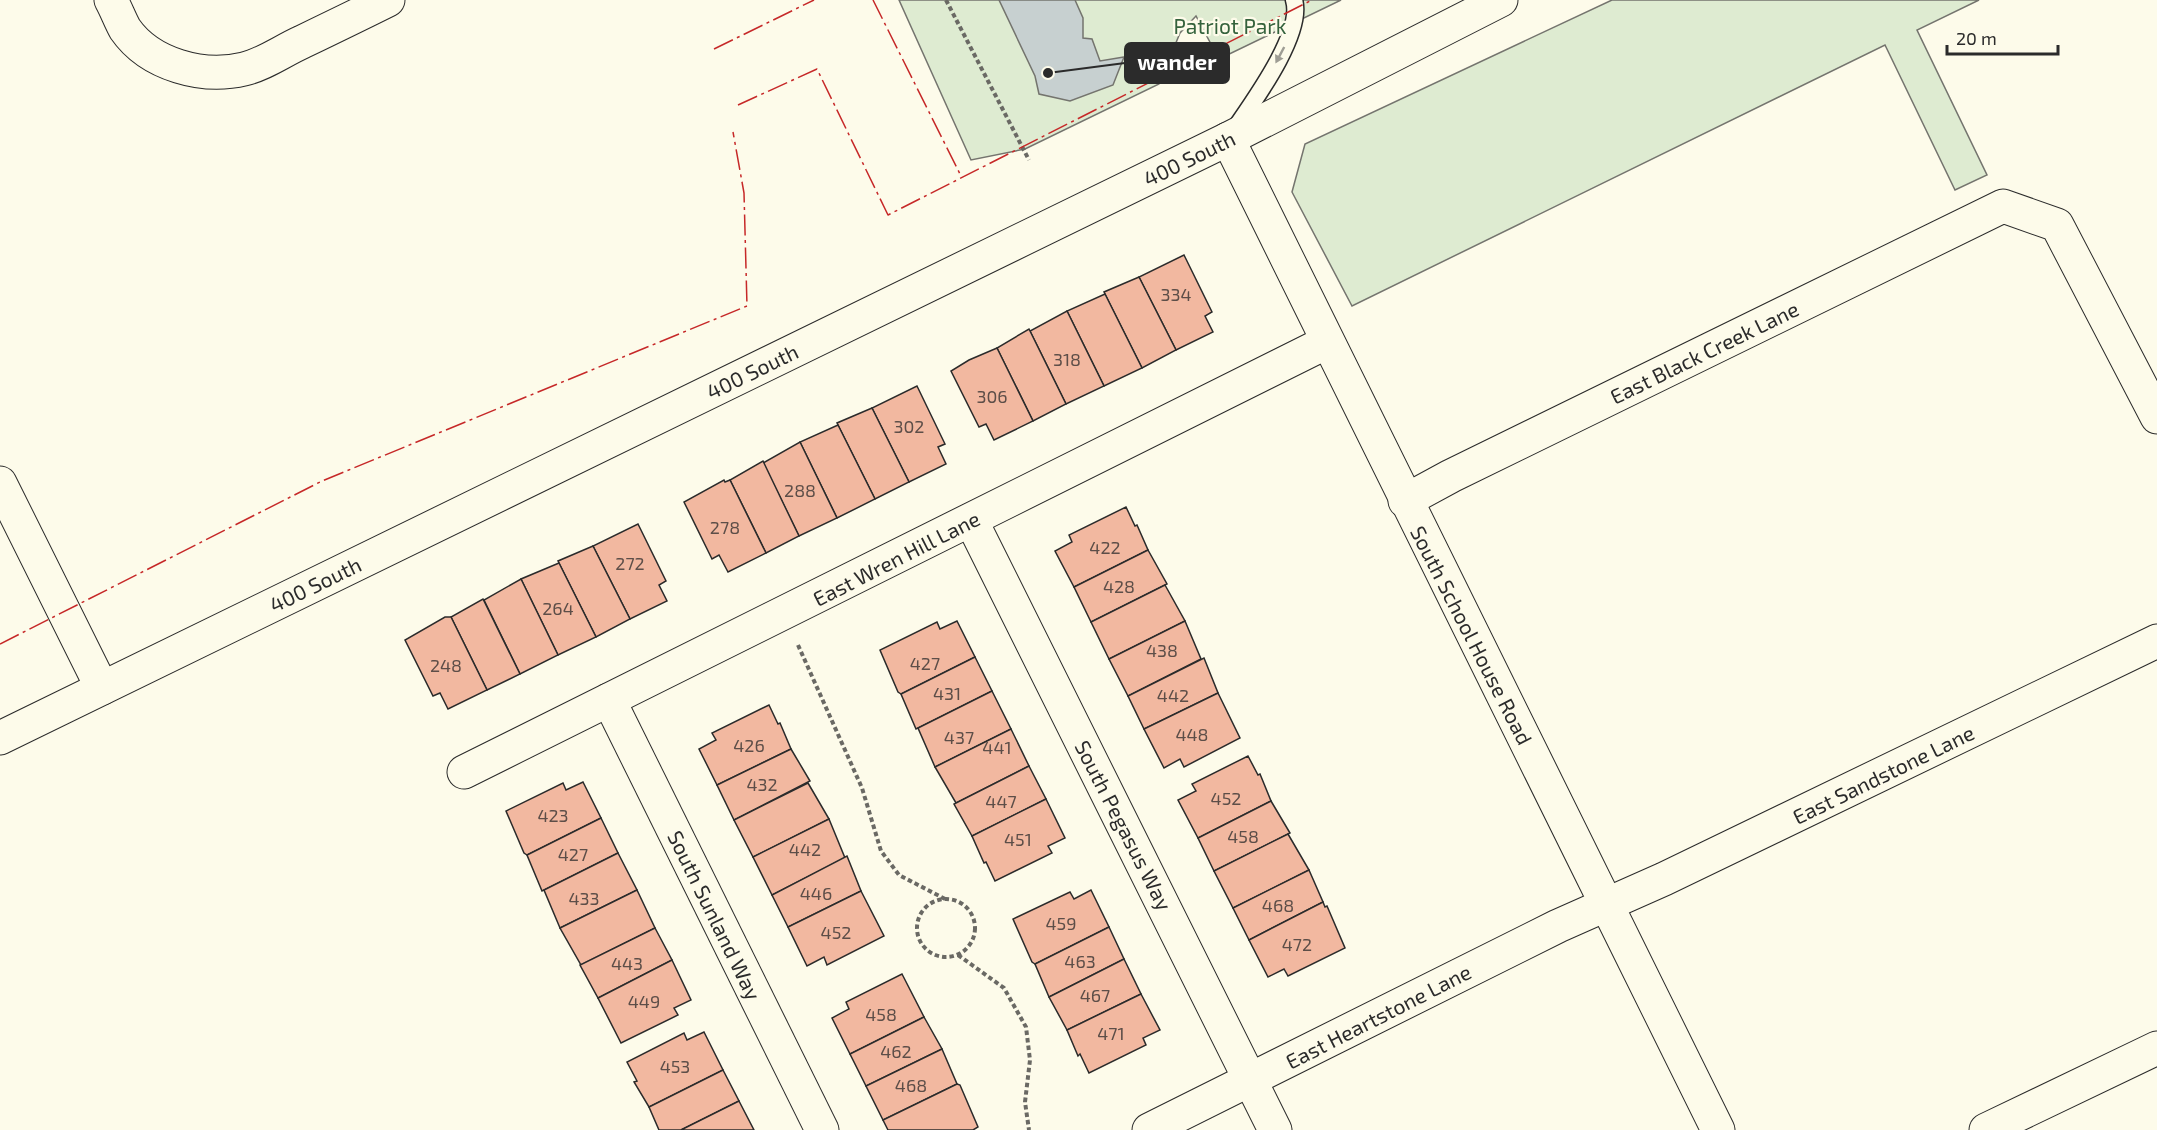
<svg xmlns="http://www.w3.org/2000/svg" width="2157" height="1130" font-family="'Exo 2',sans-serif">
	<rect width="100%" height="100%" fill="#fdfbea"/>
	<g fill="#deebd1" stroke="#74746e" stroke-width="1.5">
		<path d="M899 0H1341L1219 59 1196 16 1180 33 1159 84 1025 149 971 160Z"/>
		<path d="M1612 0H1979L1917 30 1987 175 1955 190 1885 45 1352 306 1292 192 1305 144Z"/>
	</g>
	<path fill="#c7d0d0" stroke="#74746e" stroke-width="1.5" d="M999 0H1075L1083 18V38L1092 39 1100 61 1124 57 1113 85 1070 101 1039 94 1035 76Z"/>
	<g fill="#f2b8a0" stroke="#2b2b2b" stroke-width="1.5">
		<path d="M1184 255 1212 312 1205 316 1213 332 1176 350 1139 277Z"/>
		<path d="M1139 277 1176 350 1142 368 1104 292Z"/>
		<path d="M1105 294 1142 368 1104 386 1067 311Z"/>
		<path d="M1067 311 1104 386 1066 404 1030 331Z"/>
		<path d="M1029 329 1066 404 1033 421 997 348Z"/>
		<path d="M997 348 1033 421 994 440 986 424 979 427 951 371 969 360Z"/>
		<path d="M917 386 945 444 938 447 946 464 909 482 872 408Z"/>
		<path d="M872 408 909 482 875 499 837 423Z"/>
		<path d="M838 425 875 499 837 518 800 442Z"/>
		<path d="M800 442 837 518 799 536 763 463Z"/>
		<path d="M763 461 799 536 766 553 730 480Z"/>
		<path d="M724 480 725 482 730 480 766 553 728 572 719 555 712 559 684 502Z"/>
		<path d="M1126 507 1135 526 1137 525 1148 550 1074 587 1055 551 1072 542 1069 535Z"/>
		<path d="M638 524 666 581 659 585 667 601 630 619 593 546Z"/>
		<path d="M593 546 630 619 596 637 558 561Z"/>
		<path d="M1148 550 1167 584 1091 622 1074 587Z"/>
		<path d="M559 563 596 637 558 655 521 579Z"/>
		<path d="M521 579 558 655 520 674 484 600Z"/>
		<path d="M1165 585 1185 621 1109 659 1091 622Z"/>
		<path d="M483 599 520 674 487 690 451 617Z"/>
		<path d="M445 617H451L487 690 448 709 440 693 433 696 405 640Z"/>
		<path d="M957 621 975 657 901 694 898 692 880 650 937 622 940 629Z"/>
		<path d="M1185 621 1201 659 1128 696 1109 659Z"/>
		<path d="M975 657 992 691 916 729 901 694Z"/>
		<path d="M1204 658 1218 693 1144 729 1128 696Z"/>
		<path d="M992 691 1011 729 935 767 918 728Z"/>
		<path d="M1218 693 1240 738 1184 767 1180 759 1164 768 1144 729Z"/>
		<path d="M769 705 778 724 780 723 791 749 717 785 699 749 716 740 712 733Z"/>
		<path d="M1011 729 1029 766 956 803 935 767Z"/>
		<path d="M791 749 810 781 734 820 717 785Z"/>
		<path d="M1248 756 1258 775 1260 774 1271 801 1198 838 1178 800 1196 791 1192 784Z"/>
		<path d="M1029 766 1046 799 972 836 954 804Z"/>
		<path d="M583 782 601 818 527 855 524 853 506 811 563 783 566 790Z"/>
		<path d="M808 783 829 819 753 857 734 820Z"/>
		<path d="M1046 799 1065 838 1048 846 1052 853 995 881 986 862 984 863 972 836Z"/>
		<path d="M1271 801 1290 833 1214 871 1198 838Z"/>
		<path d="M601 818 618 853 542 891 527 855Z"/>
		<path d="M829 819 845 858 772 895 753 857Z"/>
		<path d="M1288 834 1309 870 1233 908 1214 871Z"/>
		<path d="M618 853 637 890 560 928 544 890Z"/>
		<path d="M847 856 861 891 788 927 772 895Z"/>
		<path d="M1309 870 1323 902 1249 940 1233 908Z"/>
		<path d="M637 890 655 928 581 965 560 928Z"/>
		<path d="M1091 890 1109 927 1035 964 1032 962 1013 919 1070 892 1074 899Z"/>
		<path d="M861 891 884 936 827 965 824 957 807 966 788 927Z"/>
		<path d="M1323 902 1325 907 1327 906 1345 948 1288 976 1284 969 1268 977 1249 940Z"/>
		<path d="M1109 927 1124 959 1049 997 1035 964Z"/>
		<path d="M655 928 672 960 598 998 580 965Z"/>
		<path d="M1124 959 1141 994 1067 1030 1049 997Z"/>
		<path d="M672 960 691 1000 674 1008 678 1015 621 1043 598 998Z"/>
		<path d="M902 974 924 1017 850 1054 832 1018 849 1009 846 1002Z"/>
		<path d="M1141 994 1160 1030 1143 1038 1146 1045 1089 1073 1080 1054 1078 1056 1067 1030Z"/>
		<path d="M924 1017 942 1049 866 1086 850 1054Z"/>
		<path d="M704 1032 723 1070 649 1107 634 1082 637 1081 627 1062 684 1033 687 1040Z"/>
		<path d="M942 1049 957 1084 883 1120 866 1086Z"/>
		<path d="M723 1070 739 1101 681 1130H659L649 1107Z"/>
		<path d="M957 1084 960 1085 978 1127 973 1130H888L883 1120Z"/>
		<path d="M739 1101 754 1130H681Z"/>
	</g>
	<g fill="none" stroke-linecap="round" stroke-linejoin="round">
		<g stroke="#2b2b2b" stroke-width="19">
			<path id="lane" d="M1234 130C1253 102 1304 33 1294 0"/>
		</g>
		<g stroke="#2b2b2b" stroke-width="35">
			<g id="street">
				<path d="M111 0C116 9 120 20 125 29 150 65 203 79 244 69 265 64 282 51 302 42 331 28 360 14 388 0"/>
				<path d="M1228 139 1718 1130"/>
				<path d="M1405 501 1451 476 2003 206 2057 225 2157 417"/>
				<path d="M971 520 1275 1130"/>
				<path d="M609 700 822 1130"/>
				<path d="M464 772 1327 342"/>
				<path d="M1149 1130 1558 926 1664 879 2157 641"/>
				<path d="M1986 1130 2157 1048"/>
			</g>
		</g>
		<g stroke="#2b2b2b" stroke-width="35">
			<g id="secondary">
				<path d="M0 483 102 688"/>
				<path d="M0 738 1228 139 1501 0"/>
			</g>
		</g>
		<g stroke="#6a6964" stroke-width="4" stroke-dasharray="4.5 3" stroke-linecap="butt">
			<path d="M946 0 1029 160"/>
			<path d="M798 645 862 788 881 851 899 875 947 900"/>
			<circle cx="946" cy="928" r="29"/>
			<path d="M958 955 1004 988 1026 1027 1030 1060 1025 1102 1029 1130"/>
		</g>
		<use href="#lane" stroke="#fdfbea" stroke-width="16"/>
		<use href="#street" stroke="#fdfbea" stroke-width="33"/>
		<use href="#secondary" stroke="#fdfbea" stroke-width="33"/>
		<g stroke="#c62828" stroke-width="1.5" stroke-dasharray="21 4.5 3 4.5" stroke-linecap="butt">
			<path d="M873 0 961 176"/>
			<path d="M714 49 814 0"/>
			<path d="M738 105 817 69 888 215 1312 0"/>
			<path d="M0 644 322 481 747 306 744 193 733 132"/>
		</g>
	</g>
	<defs><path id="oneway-solid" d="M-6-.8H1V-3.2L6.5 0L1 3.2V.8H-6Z" transform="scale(1.5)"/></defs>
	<use fill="#9e9d94" href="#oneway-solid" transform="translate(1280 55) rotate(118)"/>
	<g text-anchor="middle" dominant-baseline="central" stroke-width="4.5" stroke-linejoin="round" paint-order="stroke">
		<g font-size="18" fill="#5d4e48">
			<text x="1176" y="294">334</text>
			<text x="1067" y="359">318</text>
			<text x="992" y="396">306</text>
			<text x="909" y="426">302</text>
			<text x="800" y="490">288</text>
			<text x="725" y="527">278</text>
			<text x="1105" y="547">422</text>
			<text x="630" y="563">272</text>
			<text x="1119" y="586">428</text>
			<text x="558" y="608">264</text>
			<text x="1162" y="650">438</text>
			<text x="925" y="663">427</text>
			<text x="446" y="665">248</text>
			<text x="947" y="693">431</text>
			<text x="1173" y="695">442</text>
			<text x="1192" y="734">448</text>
			<text x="959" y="737">437</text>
			<text x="749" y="745">426</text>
			<text x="997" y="747">441</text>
			<text x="762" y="784">432</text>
			<text x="1226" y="798">452</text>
			<text x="1001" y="801">447</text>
			<text x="553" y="815">423</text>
			<text x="1243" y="836">458</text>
			<text x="1018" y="839">451</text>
			<text x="805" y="849">442</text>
			<text x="573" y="854">427</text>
			<text x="816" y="893">446</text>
			<text x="584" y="898">433</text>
			<text x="1278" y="905">468</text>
			<text x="1061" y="923">459</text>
			<text x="836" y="932">452</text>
			<text x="1297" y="944">472</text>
			<text x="1080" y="961">463</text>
			<text x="627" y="963">443</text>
			<text x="1095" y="995">467</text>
			<text x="644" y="1001">449</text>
			<text x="881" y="1014">458</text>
			<text x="1111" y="1033">471</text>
			<text x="896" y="1051">462</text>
			<text x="675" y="1066">453</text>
			<text x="911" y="1085">468</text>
		</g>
		<g font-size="21" fill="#34623c" stroke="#fdfbea">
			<text x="1230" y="25">Patriot Park</text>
		</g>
		<g font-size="21" fill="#2b2b2b" stroke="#fdfbea">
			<text transform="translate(1189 158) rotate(-26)">400 South</text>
			<text transform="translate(1704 352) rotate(-26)">East Black Creek Lane</text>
			<text transform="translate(752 371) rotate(-26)">400 South</text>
			<text transform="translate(896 558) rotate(-27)">East Wren Hill Lane</text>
			<text transform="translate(315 584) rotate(-26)">400 South</text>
			<text transform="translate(1472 635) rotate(63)">South School House Road</text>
			<text transform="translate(1883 774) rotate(-26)">East Sandstone Lane</text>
			<text transform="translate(1124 825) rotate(63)">South Pegasus Way</text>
			<text transform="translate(715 915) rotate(64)">South Sunland Way</text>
			<text transform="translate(1378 1016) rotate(-27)">East Heartstone Lane</text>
		</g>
	</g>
	<path fill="none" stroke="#2b2b2b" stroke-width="2" d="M1048 73L1125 63"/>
	<circle fill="#2b2b2b" stroke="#fdfbea" stroke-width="2" cx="1048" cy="73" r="6"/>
	<rect fill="#2b2b2b" stroke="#2b2b2b" stroke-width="2" x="1125" y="43" width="104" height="40" rx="6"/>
	<g font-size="22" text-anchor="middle" font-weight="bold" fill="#fff">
		<text x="1177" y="70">wander</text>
	</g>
	<path d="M1947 45v9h111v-9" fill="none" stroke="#2b2b2b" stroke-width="3"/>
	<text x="1956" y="45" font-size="18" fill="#2b2b2b" stroke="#fdfbea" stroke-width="4.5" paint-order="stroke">20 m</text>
</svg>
